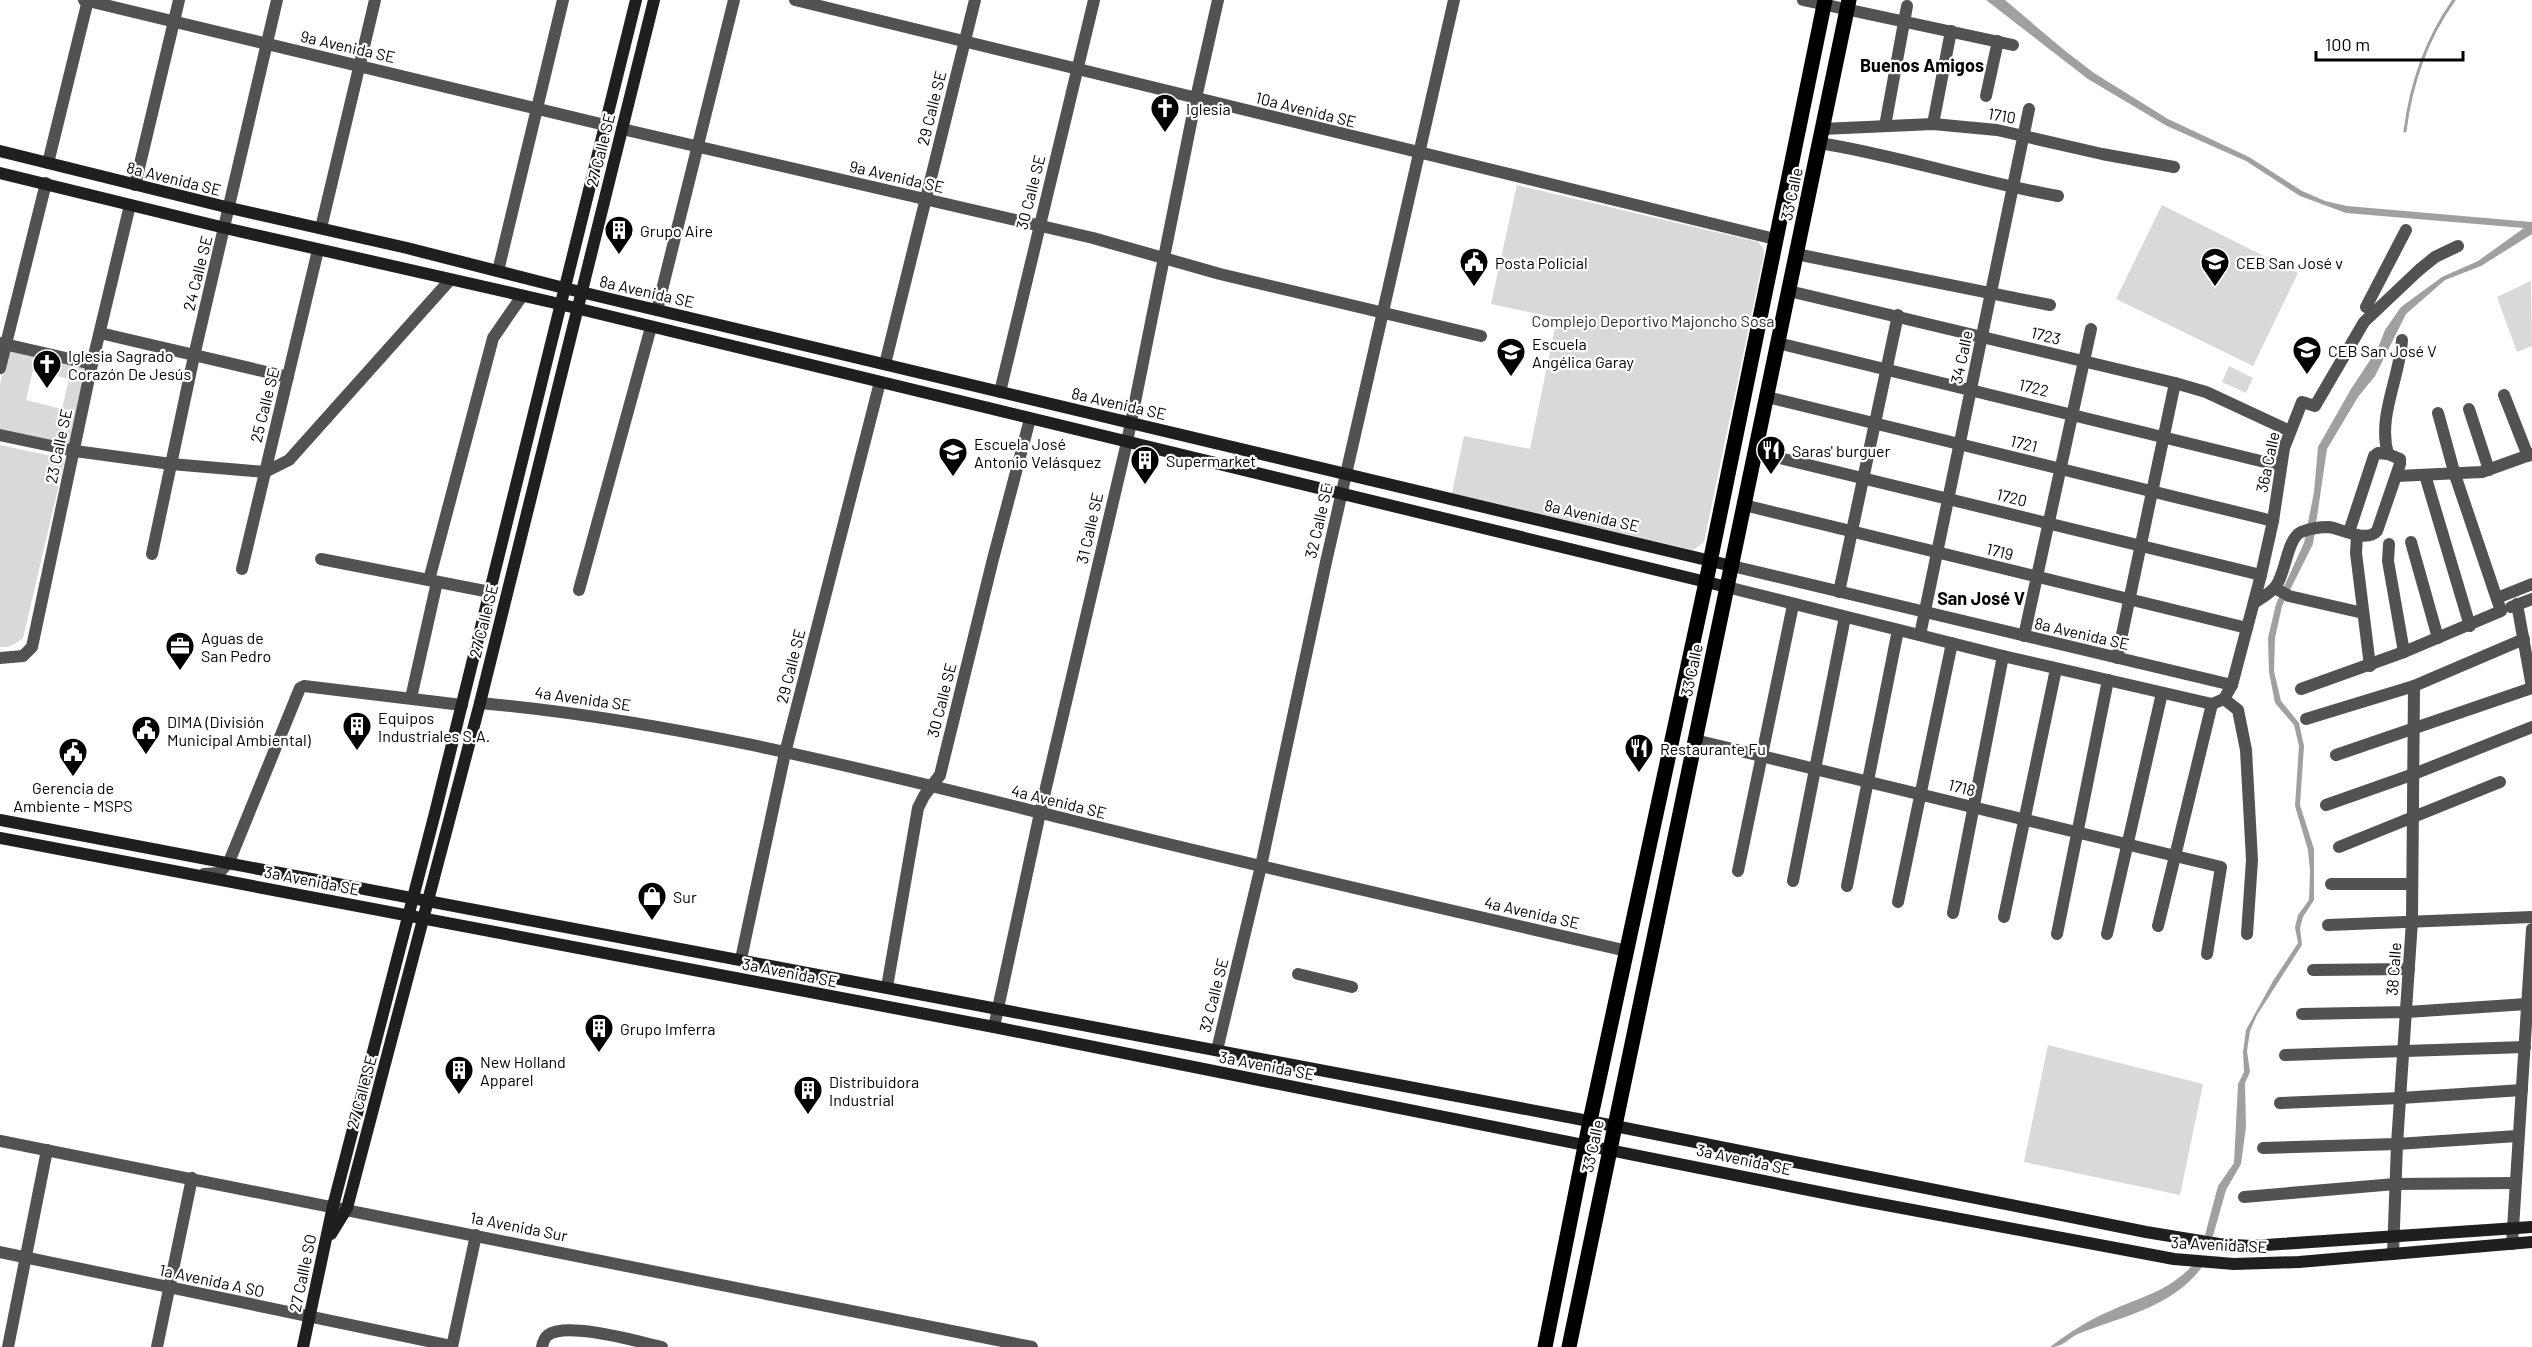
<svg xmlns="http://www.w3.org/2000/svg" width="2532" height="1347" font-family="Barlow,sans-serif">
	<rect width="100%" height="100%" fill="#fff"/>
	<g fill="#d9d9d9" fill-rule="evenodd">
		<path d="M1517 185 1758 242 1763 247 1764 255 1704 542 1693 550 1452 493 1464 436 1530 449 1557 318 1491 304Z"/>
		<path d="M2162 205 2298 273 2253 366 2116 299Z"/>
		<path d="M2531 281 2532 346 2517 352 2497 297Z"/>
		<path d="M8 350 86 367 68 446 0 430V385ZM33 370 69 379 62 409 26 400Z"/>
		<path d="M2229 366 2253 378 2246 393 2222 382Z"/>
		<path d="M0 445 65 459 23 638C15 644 10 648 0 647Z"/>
		<path d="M2048 1045 2203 1084 2180 1195 2024 1162Z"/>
	</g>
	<g fill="#a0a0a0">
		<path d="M1986 0H2005L2064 50 2094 73 2168 119 2249 157 2302 191 2325 201 2347 206 2532 222V234L2481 266 2445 280 2406 314 2375 376 2358 397 2327 449 2313 544 2282 606 2275 638 2274 671 2281 701 2299 723 2304 746 2300 805 2314 849V900L2303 917 2300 928 2302 945 2257 1015 2250 1031 2247 1051 2250 1072 2245 1083 2246 1127 2241 1164 2226 1190 2213 1236 2208 1238 2205 1235 2218 1186 2234 1163 2238 1084 2244 1072 2243 1052 2246 1030 2273 981 2298 943 2295 927 2298 915 2309 900 2310 871 2308 850 2295 806 2299 746 2294 725 2275 703 2269 672 2268 638 2276 604 2304 543 2314 492 2318 447 2351 389 2378 348 2385 330 2401 307 2442 277 2478 261 2524 228 2346 213 2300 196 2246 161 2167 126 2088 79Z"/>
		<path d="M2197 1261 2202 1267C2173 1307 2123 1316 2078 1334 2067 1339 2064 1347 2050 1347 2069 1333 2088 1320 2110 1311 2147 1294 2167 1293 2197 1261Z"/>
	</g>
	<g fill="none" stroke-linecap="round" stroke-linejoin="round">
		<path stroke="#a0a0a0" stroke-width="3" d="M2405 131C2411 84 2427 38 2454 0"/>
		<g stroke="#525252" stroke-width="12">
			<path d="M84 0 605 125"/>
			<path d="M795 0 1775 239"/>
			<path d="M1803 0 2013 45"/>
			<path d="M1986 96 1998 41"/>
			<path d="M1933 124 1951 31"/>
			<path d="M1885 126 1907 6"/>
			<path d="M622 129 1093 238 1220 274 1481 336"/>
			<path d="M1822 129 1933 124 1997 130 2102 154 2174 167"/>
			<path d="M1820 143C1900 156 1978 182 2058 196"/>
			<path d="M48 163 88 0"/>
			<path d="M135 185 179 0"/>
			<path d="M321 228 375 0"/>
			<path d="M1796 254 2050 305"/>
			<path d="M498 271 563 0"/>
			<path d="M1789 291 2175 383 2206 392 2290 431"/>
			<path d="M657 310 734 0"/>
			<path d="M2374 312 2366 307 2406 230"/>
			<path d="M100 333 288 377"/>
			<path d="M0 343 92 364"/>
			<path d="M1778 343 2281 466"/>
			<path d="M885 364 975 0"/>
			<path d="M0 368 46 183"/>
			<path d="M1000 392 1094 0"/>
			<path d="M2504 395 2528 456"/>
			<path d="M1767 397 2273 521"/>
			<path d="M2469 409 2489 470"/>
			<path d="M0 435 75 451 171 464 265 472 289 460 450 280"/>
			<path d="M1755 452 2261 575"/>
			<path d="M2425 475 2470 626"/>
			<path d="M2397 476 2482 472 2532 454"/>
			<path d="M1744 505 2247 628"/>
			<path d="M2349 532 2374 456 2378 453 2388 454"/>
			<path d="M2357 535 2356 553 2370 666"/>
			<path d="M2411 542 2438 638"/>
			<path d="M2389 544 2388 561 2404 652"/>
			<path d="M152 554 194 356 277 0"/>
			<path d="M321 559 490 592"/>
			<path d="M1732 566 2232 685"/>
			<path d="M242 569 318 250"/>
			<path d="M429 580 493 338 522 296"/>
			<path d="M1727 587 2003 656 2212 704"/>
			<path d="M2275 588 2289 596 2363 613"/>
			<path d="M579 590 651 327"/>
			<path d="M1839 592 1898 315"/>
			<path d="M2497 598 2532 584"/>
			<path d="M2254 603C2261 598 2271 593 2276 586 2286 572 2287 539 2301 532 2309 529 2321 527 2329 527 2342 529 2366 543 2377 531L2400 464V459L2388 454C2377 417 2400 377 2402 340"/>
			<path d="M2517 604 2532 687"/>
			<path d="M2511 607 2532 599"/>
			<path d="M1920 635 2029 109"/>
			<path d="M2024 636 2091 329"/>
			<path d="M0 658 23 656 32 647 92 364 130 205"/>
			<path d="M2117 658 2175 383"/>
			<path d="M2301 689 2404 652 2501 611 2455 475 2438 413"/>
			<path d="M411 698 437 582"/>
			<path d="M2224 699 2238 710 2246 750 2252 860 2247 934"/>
			<path d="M480 703C680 721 875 772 1070 820 1255 866 1441 908 1627 951"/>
			<path d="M2212 704 2224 699 2232 685 2261 575 2273 521 2284 448 2302 402 2315 406 2364 322 2419 270 2435 257 2458 246"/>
			<path d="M2306 719 2414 686 2524 639"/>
			<path d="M1695 740 2221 867 2207 954"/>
			<path d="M2336 755 2532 688"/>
			<path d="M2326 805 2414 774 2532 727"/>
			<path d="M2339 847 2500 782"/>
			<path d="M1738 871 1793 605"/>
			<path d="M204 874 219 873 229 862 300 688 304 686 462 705"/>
			<path d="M1793 881 1845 617"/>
			<path d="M2331 884H2411"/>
			<path d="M1847 886 1898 630"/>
			<path d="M1898 902 1952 643"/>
			<path d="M1953 913 2003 656"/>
			<path d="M2004 917 2056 669"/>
			<path d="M2328 925 2532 917"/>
			<path d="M2158 926 2212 704"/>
			<path d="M2057 934 2108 680"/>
			<path d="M2107 934 2162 693"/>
			<path d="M741 959 785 753 880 382"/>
			<path d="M2313 970 2409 969"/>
			<path d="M1298 974 1352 987"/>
			<path d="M887 987 918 808 924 796 940 775 993 559 1030 419"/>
			<path d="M2302 1014 2407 1012 2527 1004"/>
			<path d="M994 1027 1040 813 1127 442 1196 98 1218 0"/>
			<path d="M1217 1050 1261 866 1326 562 1454 0"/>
			<path d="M2285 1055 2525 1047"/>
			<path d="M2280 1103 2401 1098 2522 1090"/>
			<path d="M0 1141 1032 1347"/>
			<path d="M2263 1148 2397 1144 2517 1136"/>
			<path d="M2244 1197 2395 1184 2515 1183"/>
			<path d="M2512 1244 2532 929"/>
			<path d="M0 1252 452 1346"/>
			<path d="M2393 1254 2397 1144 2412 921 2414 686"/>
			<path d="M8 1347 47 1150"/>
			<path d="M157 1347 192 1178"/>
			<path d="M452 1347 476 1235"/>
			<path d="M542 1347C543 1342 544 1338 548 1335 567 1321 639 1342 662 1347"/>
		</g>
		<g stroke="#1f1f1f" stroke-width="12">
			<path d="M0 151 230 208 407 248 564 288 1732 566"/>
			<path d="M0 173 225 228 551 302 1727 587"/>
			<path d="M0 820 1615 1126 2146 1232 2219 1244 2251 1246 2532 1227"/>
			<path d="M0 838 994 1027 1854 1199 2174 1259 2234 1264 2299 1262 2532 1242"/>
			<path d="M331 1234 347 1208 480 703 654 0"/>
			<path d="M303 1347 333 1206 435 813 636 0"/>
		</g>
		<g stroke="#000" stroke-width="15">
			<path d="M1545 1347 1590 1121 1706 582 1825 0"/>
			<path d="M1569 1347 1849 0"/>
		</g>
	</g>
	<defs>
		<g id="church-pin" transform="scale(1.5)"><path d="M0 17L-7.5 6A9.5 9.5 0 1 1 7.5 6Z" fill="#000" stroke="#fff"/><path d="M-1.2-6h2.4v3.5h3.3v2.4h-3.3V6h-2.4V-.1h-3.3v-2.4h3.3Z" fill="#fff"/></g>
		<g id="building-pin" transform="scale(1.5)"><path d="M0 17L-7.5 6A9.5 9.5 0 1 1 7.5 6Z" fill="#000" stroke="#fff"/><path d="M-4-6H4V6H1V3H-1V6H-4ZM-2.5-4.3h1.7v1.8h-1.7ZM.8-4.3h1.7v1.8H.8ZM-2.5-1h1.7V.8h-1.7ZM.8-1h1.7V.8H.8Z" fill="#fff"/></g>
		<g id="civic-pin" transform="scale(1.5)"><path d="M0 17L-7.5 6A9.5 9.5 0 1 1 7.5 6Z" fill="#000" stroke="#fff"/><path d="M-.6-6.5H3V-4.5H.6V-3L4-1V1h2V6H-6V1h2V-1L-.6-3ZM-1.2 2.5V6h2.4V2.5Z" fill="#fff"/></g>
		<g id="school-pin" transform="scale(1.5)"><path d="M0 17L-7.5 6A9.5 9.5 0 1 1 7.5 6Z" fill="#000" stroke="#fff"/><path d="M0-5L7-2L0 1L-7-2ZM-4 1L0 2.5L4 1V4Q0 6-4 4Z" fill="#fff"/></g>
		<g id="restaurant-pin" transform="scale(1.5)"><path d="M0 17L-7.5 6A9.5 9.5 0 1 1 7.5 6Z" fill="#000" stroke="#fff"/><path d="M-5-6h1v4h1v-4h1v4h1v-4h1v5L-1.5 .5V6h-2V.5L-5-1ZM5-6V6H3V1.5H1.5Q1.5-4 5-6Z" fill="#fff"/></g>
		<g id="office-pin" transform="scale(1.5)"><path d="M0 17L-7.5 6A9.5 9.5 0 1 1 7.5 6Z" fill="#000" stroke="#fff"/><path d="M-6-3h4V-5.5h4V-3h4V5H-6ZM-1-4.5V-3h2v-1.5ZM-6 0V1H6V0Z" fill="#fff"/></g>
		<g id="shop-pin" transform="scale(1.5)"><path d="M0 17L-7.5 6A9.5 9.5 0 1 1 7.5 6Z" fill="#000" stroke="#fff"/><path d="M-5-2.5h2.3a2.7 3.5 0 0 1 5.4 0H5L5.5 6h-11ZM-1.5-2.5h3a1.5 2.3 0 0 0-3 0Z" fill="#fff"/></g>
	</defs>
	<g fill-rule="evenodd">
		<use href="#church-pin" x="1165" y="108"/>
		<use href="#building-pin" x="619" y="230"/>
		<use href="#civic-pin" x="1474" y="262"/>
		<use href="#school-pin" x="2215" y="262"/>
		<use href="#school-pin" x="2307" y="350"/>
		<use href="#school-pin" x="1511" y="352"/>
		<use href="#church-pin" x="47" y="364"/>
		<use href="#restaurant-pin" x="1771" y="450"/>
		<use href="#school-pin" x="953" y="452"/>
		<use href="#building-pin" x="1145" y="460"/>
		<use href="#office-pin" x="180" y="646"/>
		<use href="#building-pin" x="357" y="726"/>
		<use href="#civic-pin" x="146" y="730"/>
		<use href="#restaurant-pin" x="1639" y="748"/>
		<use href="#civic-pin" x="73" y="752"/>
		<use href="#shop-pin" x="652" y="896"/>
		<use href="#building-pin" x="599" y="1028"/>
		<use href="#building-pin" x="459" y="1070"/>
		<use href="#building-pin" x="808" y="1090"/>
	</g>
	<g text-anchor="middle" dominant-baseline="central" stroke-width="4.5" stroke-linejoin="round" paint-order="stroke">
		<g font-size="16" fill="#000" stroke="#fff">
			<text transform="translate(348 46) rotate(13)">9a Avenida SE</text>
			<text transform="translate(931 108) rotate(-76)">29 Calle SE</text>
			<text transform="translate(1306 109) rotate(14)">10a Avenida SE</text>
			<text transform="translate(2002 115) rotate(10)">1710</text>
			<text transform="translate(600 150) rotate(-76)">27 Calle SE</text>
			<text transform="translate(897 176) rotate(13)">9a Avenida SE</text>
			<text transform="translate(174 178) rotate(14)">8a Avenida SE</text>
			<text transform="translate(1030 192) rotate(-76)">30 Calle SE</text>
			<text transform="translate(1791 194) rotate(-78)">33 Calle</text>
			<text transform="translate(197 273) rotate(-76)">24 Calle SE</text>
			<text transform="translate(647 291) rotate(13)">8a Avenida SE</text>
			<text transform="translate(2046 335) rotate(14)">1723</text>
			<text transform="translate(1961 357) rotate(-78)">34 Calle</text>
			<text transform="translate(2034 387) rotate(14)">1722</text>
			<text transform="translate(1119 403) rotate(13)">8a Avenida SE</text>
			<text transform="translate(264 405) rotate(-76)">25 Calle SE</text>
			<text transform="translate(2024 443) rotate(14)">1721</text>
			<text transform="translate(58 446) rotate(-78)">23 Calle SE</text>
			<text transform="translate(2267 462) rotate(-78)">36a Calle</text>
			<text transform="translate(2012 497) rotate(14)">1720</text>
			<text transform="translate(1592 515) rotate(13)">8a Avenida SE</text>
			<text transform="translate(1318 521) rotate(-77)">32 Calle SE</text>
			<text transform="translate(1089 528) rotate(-77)">31 Calle SE</text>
			<text transform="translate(2000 551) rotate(14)">1719</text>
			<text transform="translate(483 621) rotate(-76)">27 Calle SE</text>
			<text transform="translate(2082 633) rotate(13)">8a Avenida SE</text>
			<text transform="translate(790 666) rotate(-76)">29 Calle SE</text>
			<text transform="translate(1691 670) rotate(-78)">33 Calle</text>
			<text transform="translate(583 698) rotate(8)">4a Avenida SE</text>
			<text transform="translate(941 700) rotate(-76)">30 Calle SE</text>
			<text transform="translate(1962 787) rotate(14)">1718</text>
			<text transform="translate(1059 801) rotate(14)">4a Avenida SE</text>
			<text transform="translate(312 880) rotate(11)">3a Avenida SE</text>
			<text transform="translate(1532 912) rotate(13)">4a Avenida SE</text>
			<text transform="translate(2393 969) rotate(-86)">38 Calle</text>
			<text transform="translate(790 972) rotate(11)">3a Avenida SE</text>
			<text transform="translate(1213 995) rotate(-76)">32 Calle SE</text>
			<text transform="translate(1267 1065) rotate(11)">3a Avenida SE</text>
			<text transform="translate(361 1092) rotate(-75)">27 Calle SE</text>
			<text transform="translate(1592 1146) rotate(-78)">33 Calle</text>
			<text transform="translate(1744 1159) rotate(12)">3a Avenida SE</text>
			<text transform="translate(519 1226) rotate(11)">1a Avenida Sur</text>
			<text transform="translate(2219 1244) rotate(3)">3a Avenida SE</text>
			<text transform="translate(302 1273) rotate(-78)">27 Callle SO</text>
			<text transform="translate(212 1280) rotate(12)">1a Avenida A SO</text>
		</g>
		<g font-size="16" fill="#000" stroke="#fff" text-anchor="start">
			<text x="1186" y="108">Iglesia</text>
			<text x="640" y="230">Grupo Aire</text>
			<text x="1495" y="262">Posta Policial</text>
			<text x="2236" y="262">CEB San José v</text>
			<text x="1532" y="343">Escuela<tspan x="1532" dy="18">Angélica Garay</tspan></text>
			<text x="2328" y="350">CEB San José V</text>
			<text x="68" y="355">Iglesia Sagrado<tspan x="68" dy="18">Corazón De Jesús</tspan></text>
			<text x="974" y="443">Escuela José<tspan x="974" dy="18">Antonio Velásquez</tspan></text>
			<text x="1792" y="450">Saras' burguer</text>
			<text x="1166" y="460">Supermarket</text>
			<text x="201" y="637">Aguas de<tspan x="201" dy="18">San Pedro</tspan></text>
			<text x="378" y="717">Equipos<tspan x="378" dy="18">Industriales S.A.</tspan></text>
			<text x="167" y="721">DIMA (División<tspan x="167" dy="18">Municipal Ambiental)</tspan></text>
			<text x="1660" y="748">Restaurante Fu</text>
			<text x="73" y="787" text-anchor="middle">Gerencia de<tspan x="73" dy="18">Ambiente - MSPS</tspan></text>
			<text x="673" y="896">Sur</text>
			<text x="620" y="1028">Grupo Imferra</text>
			<text x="480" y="1061">New Holland<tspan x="480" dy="18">Apparel</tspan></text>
			<text x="829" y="1081">Distribuidora<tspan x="829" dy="18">Industrial</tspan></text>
		</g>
		<g font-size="16" fill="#303030" stroke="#fff">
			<text x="1653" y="320">Complejo Deportivo Majoncho Sosa</text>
		</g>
		<g font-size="18" font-weight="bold" fill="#000" stroke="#fff">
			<text x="1922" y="65">Buenos Amigos</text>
			<text x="1981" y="598">San José V</text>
		</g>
	</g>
	<path d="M2316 51v9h147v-9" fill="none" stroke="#000000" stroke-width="3"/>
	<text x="2325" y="51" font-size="18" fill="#000000" stroke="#ffffff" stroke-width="4.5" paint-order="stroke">100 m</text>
</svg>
